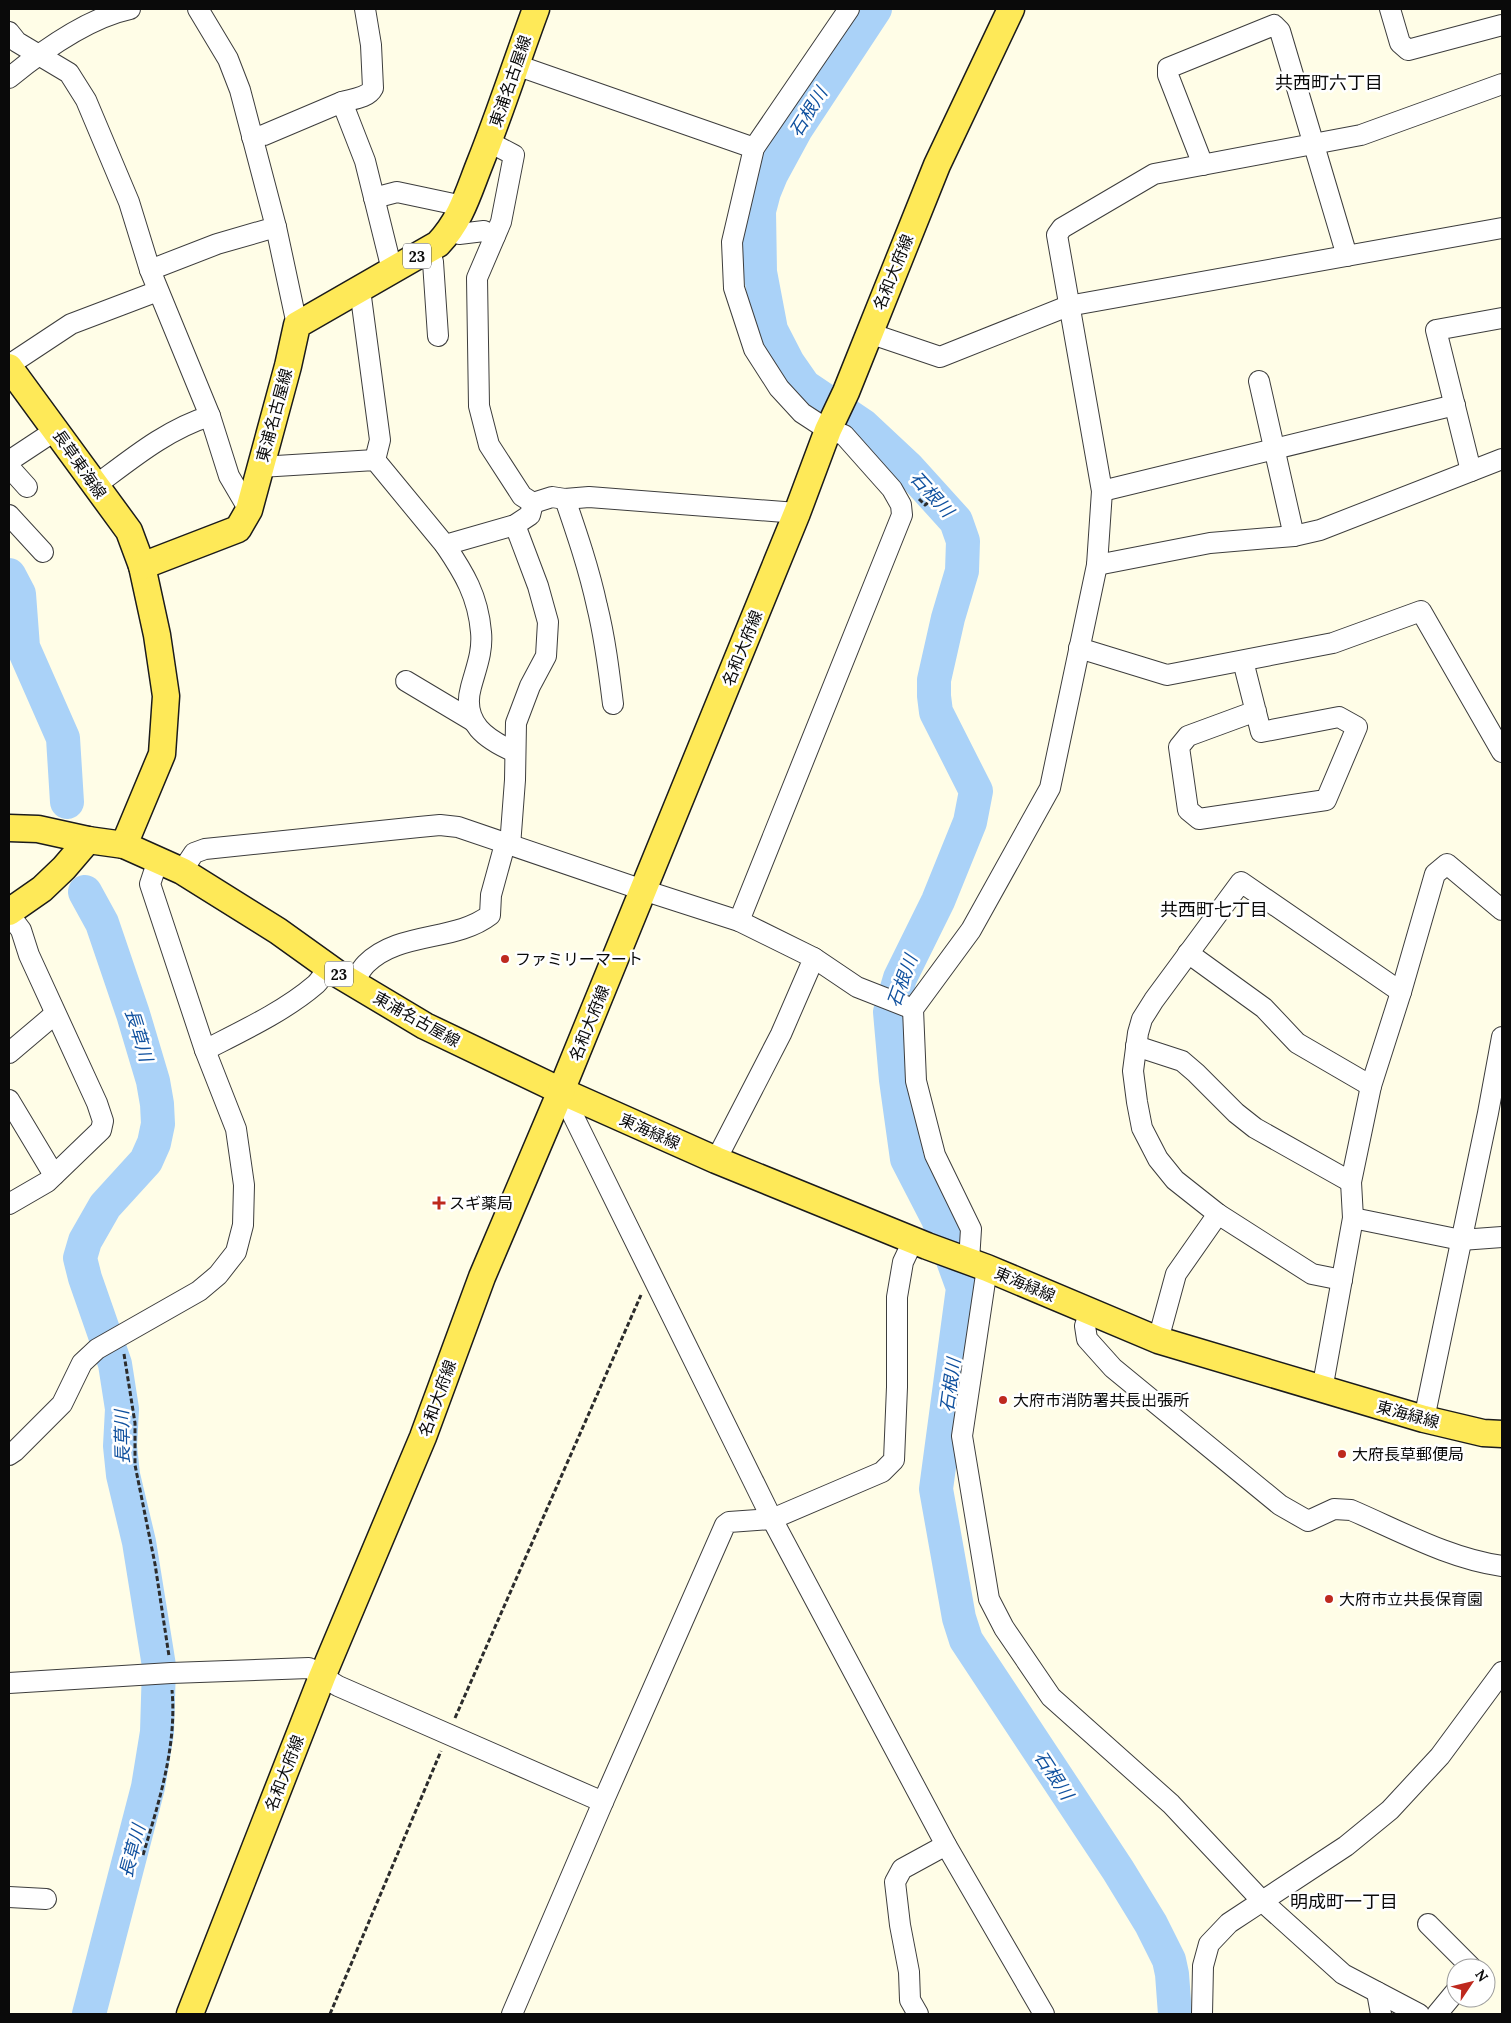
<svg xmlns="http://www.w3.org/2000/svg" width="1511" height="2023" font-family="Lora,'Noto Sans JP',serif">
	<rect width="100%" height="100%" fill="#fffde7"/>
	<g fill="none" stroke-linecap="round" stroke-linejoin="round">
		<g stroke="#aad2f8" stroke-width="34">
			<path d="M875 9 796 129 771 175 764 192 759 211 760 272 771 330 788 363 804 386 862 425 908 468 956 521 963 541 962 571 948 618 934 680V696L936 712 976 791 970 822 938 901 900 978 890 1012 896 1080 907 1159 938 1219 963 1288 936 1489 959 1618 966 1640 1118 1870 1151 1924 1169 1960 1172 1974 1175 2014"/>
			<path d="M9 575 19 594 23 647 63 738 67 802"/>
			<path d="M85 892 102 923 133 1014 153 1081 157 1104 158 1124 154 1143 146 1161 105 1206 85 1241 80 1258 85 1278 115 1364 122 1409 120 1446 123 1475 139 1542 159 1666 157 1732 148 1787 89 2014"/>
		</g>
		<g stroke="#3d3d3d" stroke-width="22">
			<g id="minor">
				<path d="M198 9 228 59 240 90 276 227 297 325"/>
				<path d="M1390 9 1400 43 1408 50 1502 25"/>
				<path d="M9 32 17 42 69 73 86 100 129 202 150 270 210 416 229 476 249 510"/>
				<path d="M516 65 754 148"/>
				<path d="M9 78C42 51 88 18 130 9"/>
				<path d="M342 102C353 99 368 98 373 88L371 45 365 9"/>
				<path d="M252 137 264 135 342 102 365 161 392 270"/>
				<path d="M489 142 514 155 501 222 477 278 479 406 489 445 522 496 533 503"/>
				<path d="M1203 165 1168 75V68L1274 25 1280 31 1347 256"/>
				<path d="M374 198 397 192 463 206"/>
				<path d="M451 231 459 234 484 231 495 236"/>
				<path d="M429 249 433 262 438 336"/>
				<path d="M150 270 217 244 276 227"/>
				<path d="M357 291 361 297 380 440 375 460"/>
				<path d="M869 333 940 357 1068 306 1502 228"/>
				<path d="M9 365 71 324 158 291"/>
				<path d="M1259 381 1294 536"/>
				<path d="M9 461 56 430"/>
				<path d="M9 467 27 487"/>
				<path d="M260 467 375 460 445 545 515 525 530 515 533 503"/>
				<path d="M1471 471 1436 330 1502 318"/>
				<path d="M95 486C130 460 167 429 210 416"/>
				<path d="M1102 491 1455 405"/>
				<path d="M565 499C577 534 589 569 597 606 605 638 609 671 613 704"/>
				<path d="M533 503 552 497 565 499 589 497 797 513"/>
				<path d="M9 515 43 552"/>
				<path d="M445 545C464 573 478 596 481 632 483 652 476 668 471 687 461 723 487 740 515 752"/>
				<path d="M1097 565 1210 543 1294 536 1320 530 1502 459"/>
				<path d="M1079 648 1167 675 1333 643 1421 611 1502 752"/>
				<path d="M1243 661 1261 732 1339 717 1357 727 1326 800 1199 819 1188 810 1179 747 1188 736 1256 711"/>
				<path d="M406 681 473 721"/>
				<path d="M510 846 515 780 516 723 530 686 546 656 548 622 538 586 515 525"/>
				<path d="M182 871 194 853 205 849 419 827 440 825 458 827 643 890 739 921 814 958 781 1034 716 1160"/>
				<path d="M9 914 21 930 29 955 97 1103 103 1121 101 1130 47 1182 9 1204"/>
				<path d="M739 921 902 515 901 505 892 489 844 435 828 430 802 413 779 388 754 349 734 288 732 242 754 148 849 9"/>
				<path d="M1188 953 1264 1008 1297 1043 1371 1086"/>
				<path d="M814 958 857 987 913 1009"/>
				<path d="M353 983C357 977 361 969 366 964 399 931 455 942 490 915L491 895 505 844"/>
				<path d="M1136 1046 1182 1061 1196 1073 1236 1113 1255 1128 1351 1182"/>
				<path d="M205 1050C240 1032 285 1011 315 985 320 981 324 973 329 967"/>
				<path d="M9 1053 55 1014"/>
				<path d="M561 1091 772 1519 946 1845 1044 2014"/>
				<path d="M9 1100 54 1175"/>
				<path d="M1353 1218 1461 1240 1502 1237"/>
				<path d="M969 1261 971 1229 935 1155 916 1081 913 1009 971 930 1050 788 1097 565 1102 491 1057 235 1062 228 1154 174 1361 135 1502 84"/>
				<path d="M987 1268 962 1436 989 1599 1004 1628 1051 1697 1171 1804 1263 1902 1343 1974 1419 2014"/>
				<path d="M1342 1280 1312 1274 1218 1214 1175 1180 1158 1159 1142 1128 1137 1102 1133 1071 1138 1033 1142 1019 1154 1000 1241 882 1401 992"/>
				<path d="M1090 1311 1085 1326 1087 1339 1113 1368 1280 1505 1308 1521 1334 1509 1351 1510C1400 1531 1450 1559 1502 1566"/>
				<path d="M1158 1340 1176 1274 1218 1214"/>
				<path d="M1322 1390 1353 1218 1351 1182 1371 1086 1401 992 1435 874 1447 864 1502 910"/>
				<path d="M1424 1419 1488 1113 1502 1037"/>
				<path d="M9 1455 15 1451 62 1404 82 1363 97 1349 199 1291 218 1275 236 1252 243 1225 244 1185 236 1129 205 1050 150 884 158 860"/>
				<path d="M9 1683 171 1673 309 1668 338 1686 603 1802"/>
				<path d="M9 1897 46 1899"/>
				<path d="M1428 1924 1472 1968"/>
				<path d="M1377 1992 1381 2014"/>
				<path d="M512 2014 603 1802 725 1525 729 1522 772 1519 882 1472 894 1460 897 1387V1297L903 1262 913 1241"/>
				<path d="M918 2014 910 2000 909 1972 900 1925 895 1882 902 1869 946 1845"/>
				<path d="M1202 2014 1203 1966 1209 1944 1229 1923 1346 1846 1390 1810 1440 1756 1502 1672"/>
				<path d="M1437 2014 1456 1991"/>
			</g>
		</g>
		<g stroke="#1b1b1b" stroke-width="29">
			<g id="major">
				<path d="M9 367 129 531 142 566 157 635 166 696 162 754 124 845"/>
				<path d="M142 566 238 529 249 510 288 366 297 325 438 244C461 220 468 193 480 163 500 113 517 60 536 9"/>
				<path d="M9 828 38 829 88 840"/>
				<path d="M9 912 42 889 64 868 88 840 124 845 182 871 278 931 338 974 425 1026 561 1091 716 1160 927 1246 987 1268 1158 1340 1424 1419 1483 1433 1502 1434"/>
				<path d="M190 2014 322 1677 423 1437 482 1277 561 1091 797 513 828 430 846 392 937 165 1011 9"/>
			</g>
		</g>
		<g stroke="#2c2c2c" stroke-width="3" stroke-dasharray="5 2.5" stroke-linecap="butt">
			<path d="M919 499 925 505 943 491"/>
			<path d="M124 1354 135 1423V1465L155 1564 169 1656"/>
			<path d="M455 1718 641 1295"/>
			<path d="M143 1855C159 1802 177 1746 172 1690"/>
			<path d="M330 2014 441 1751"/>
		</g>
		<use href="#minor" stroke="#fff" stroke-width="20"/>
		<use href="#major" stroke="#fee958" stroke-width="26"/>
	</g>
	<g fill="#be291e" stroke="#fff" stroke-width="2">
		<circle cx="505" cy="959" r="5"/>
		<path d="M436.5 1195.5h5v5h5v5h-5v5h-5v-5h-5v-5h5z"/>
		<circle cx="1003" cy="1400" r="5"/>
		<circle cx="1342" cy="1454" r="5"/>
		<circle cx="1329" cy="1599" r="5"/>
	</g>
	<g text-anchor="middle" dominant-baseline="central" stroke-width="5" stroke-linejoin="round" paint-order="stroke">
		<g fill="#fff" stroke="#545454" stroke-width="1">
			<rect x="403" y="243.5" width="28" height="25" rx="4"/>
			<rect x="325" y="961.5" width="28" height="25" rx="4"/>
		</g>
		<g font-size="15" font-weight="bold" fill="#0a0a0a">
			<text x="417" y="256">23</text>
			<text x="339" y="974">23</text>
		</g>
		<g font-size="16" fill="#0a0a0a" stroke="#fff">
			<text transform="translate(510 81) rotate(-71)">東浦名古屋線</text>
			<text transform="translate(893 272) rotate(-68)">名和大府線</text>
			<text transform="translate(274 415) rotate(-75)">東浦名古屋線</text>
			<text transform="translate(80 464) rotate(55)">長草東海線</text>
			<text transform="translate(742 648) rotate(-68)">名和大府線</text>
			<text transform="translate(417 1019) rotate(29)">東浦名古屋線</text>
			<text transform="translate(589 1023) rotate(-68)">名和大府線</text>
			<text transform="translate(650 1131) rotate(24)">東海緑線</text>
			<text transform="translate(1025 1284) rotate(23)">東海緑線</text>
			<text transform="translate(437 1398) rotate(-70)">名和大府線</text>
			<text transform="translate(1408 1414) rotate(15)">東海緑線</text>
			<text transform="translate(284 1773) rotate(-69)">名和大府線</text>
		</g>
		<g font-size="16" fill="#0a0a0a" stroke="#fff" text-anchor="start">
			<text x="515" y="959">ファミリーマート</text>
			<text x="449" y="1203">スギ薬局</text>
			<text x="1013" y="1400">大府市消防署共長出張所</text>
			<text x="1352" y="1454">大府長草郵便局</text>
			<text x="1339" y="1599">大府市立共長保育園</text>
		</g>
		<g font-size="18" fill="#0a0a0a" stroke="#fff">
			<text x="1329" y="82">共西町六丁目</text>
			<text x="1214" y="909">共西町七丁目</text>
			<text x="1344" y="1901">明成町一丁目</text>
		</g>
		<g font-size="18" font-style="italic" fill="#10519f" stroke="#fff">
			<text transform="translate(808 112) rotate(-58)">石根川</text>
			<text transform="translate(932 494) rotate(48)">石根川</text>
			<text transform="translate(902 981) rotate(-70)">石根川</text>
			<text transform="translate(139 1035) rotate(73)">長草川</text>
			<text transform="translate(950 1385) rotate(-82)">石根川</text>
			<text transform="translate(122 1437) rotate(-91)">長草川</text>
			<text transform="translate(1054 1775) rotate(57)">石根川</text>
			<text transform="translate(132 1851) rotate(-75)">長草川</text>
		</g>
	</g>
	<rect width="1511" height="2023" fill="none" stroke="#0a0a0a" stroke-width="20"/>
	<g transform="translate(1471 1983) rotate(55)"><circle r="24" fill="#ffffff" stroke="#9d9d9d"/>
	<path d="M0-4L9 19L0 12L-9 19Z" fill="#be291e"/>
	<text y="-8" font-size="14" font-weight="bold" text-anchor="middle" fill="#0a0a0a">N</text>
	</g>
</svg>
